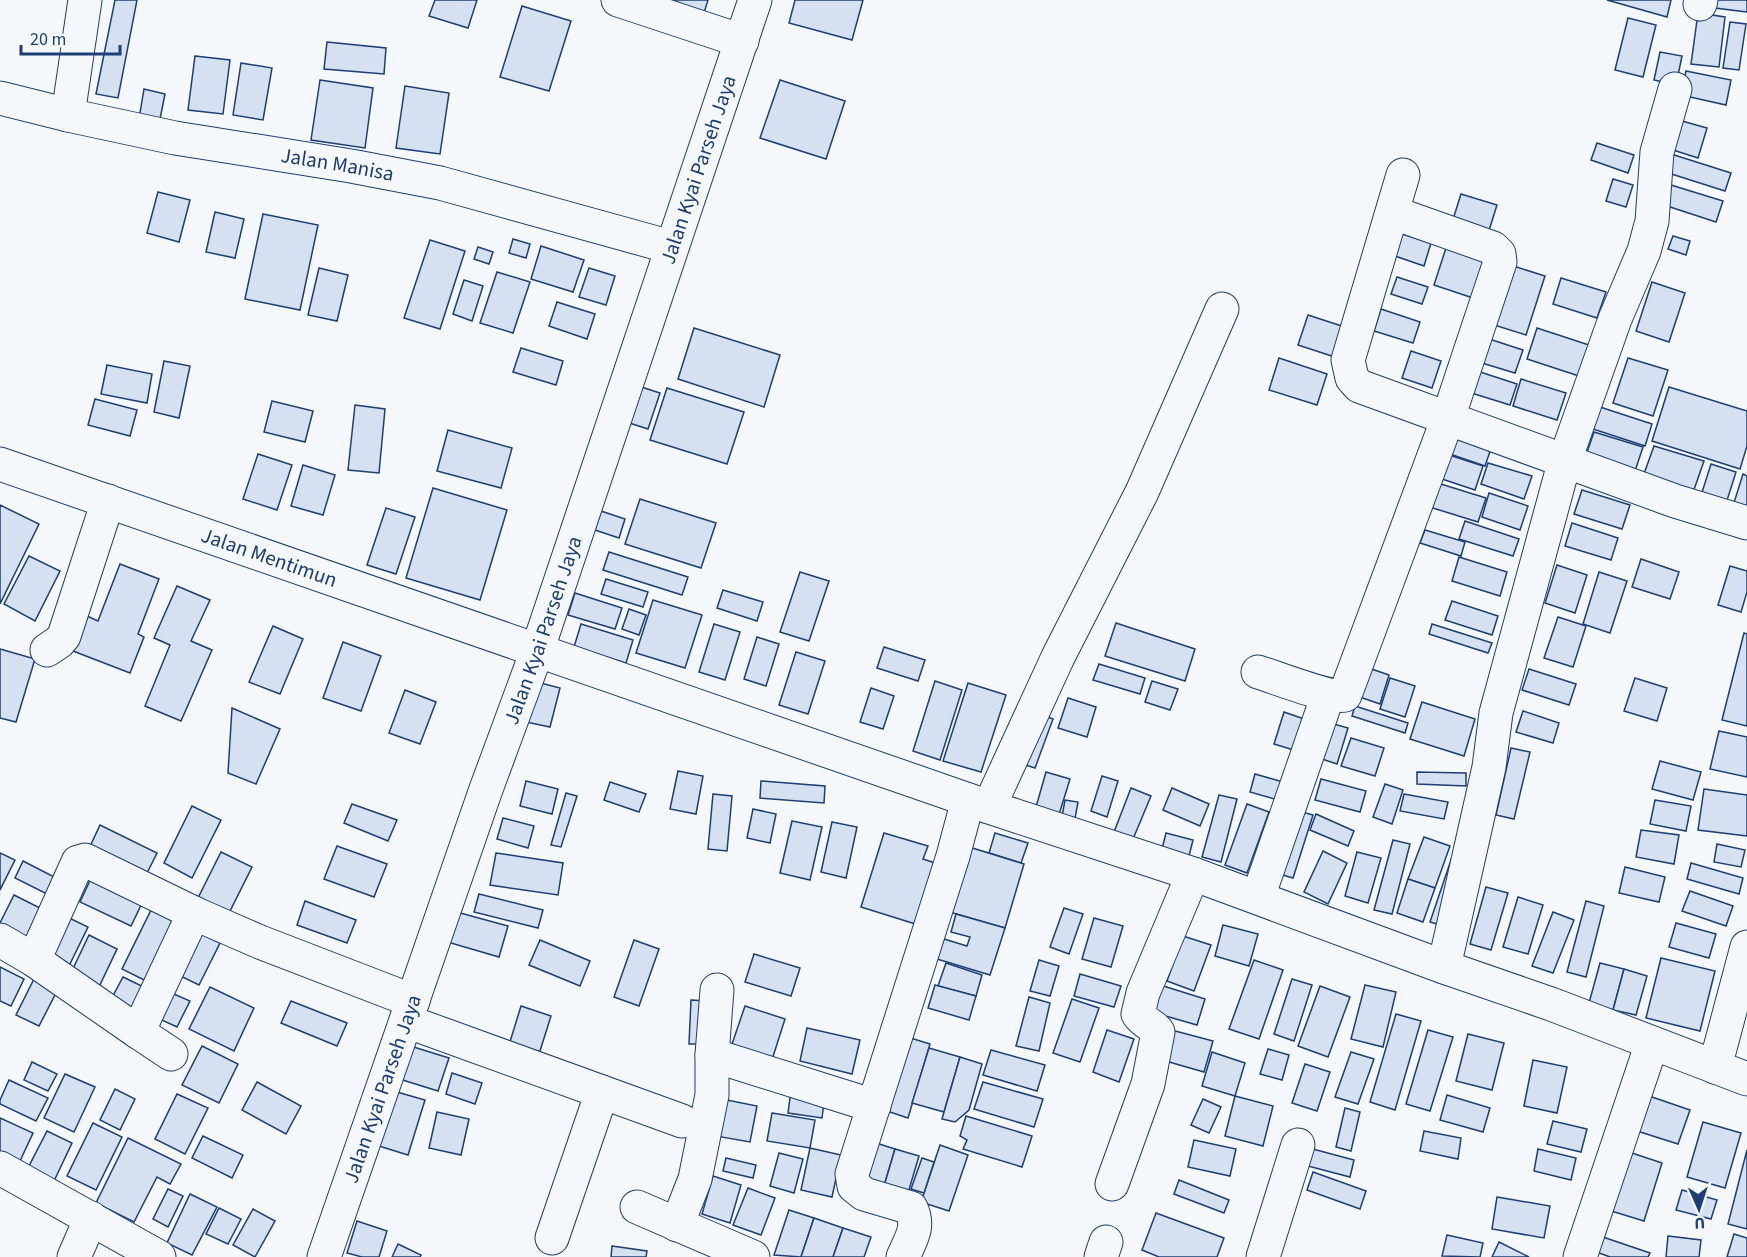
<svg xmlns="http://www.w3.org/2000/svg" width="1747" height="1257" font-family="'Source Sans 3',sans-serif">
	<rect width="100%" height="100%" fill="#f4f7fb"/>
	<g fill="#d5e0f0" stroke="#1d3f73" stroke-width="1.5">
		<path d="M115 0H137L118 98 96 94Z"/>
		<path d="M435 0H477L468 28 429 16Z"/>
		<path d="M659 0H708L703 16Z"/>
		<path d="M795 0H863L852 40 789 23Z"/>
		<path d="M1607 0H1671L1667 17Z"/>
		<path d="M1717 0H1747V12L1715 8Z"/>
		<path d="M522 6 571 21 549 91 500 77Z"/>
		<path d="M1698 13 1725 17 1719 67 1691 64Z"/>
		<path d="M1628 18 1656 25 1643 77 1615 70Z"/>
		<path d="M1730 22 1746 24 1739 70 1723 68Z"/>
		<path d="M327 42 386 48 384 74 324 69Z"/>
		<path d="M1660 52 1682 56 1676 85 1654 80Z"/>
		<path d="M195 56 230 60 223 114 188 110Z"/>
		<path d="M241 63 272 68 263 120 233 115Z"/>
		<path d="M1686 71 1731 80 1726 105 1681 95Z"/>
		<path d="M320 80 373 88 365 148 311 140Z"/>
		<path d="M780 80 845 101 826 159 760 138Z"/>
		<path d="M405 86 449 93 440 154 396 148Z"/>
		<path d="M144 89 165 94 158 129 138 125Z"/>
		<path d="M1682 121 1707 128 1698 158 1673 150Z"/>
		<path d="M1597 143 1634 155 1628 173 1591 160Z"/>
		<path d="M1668 153 1731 173 1725 191 1662 171Z"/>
		<path d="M1613 179 1633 185 1626 207 1606 201Z"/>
		<path d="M1671 185 1723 201 1716 222 1664 205Z"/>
		<path d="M158 192 190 200 179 242 147 233Z"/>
		<path d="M1461 194 1497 205 1486 240 1450 229Z"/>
		<path d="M215 212 244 219 235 258 206 252Z"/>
		<path d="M263 214 318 225 300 310 245 299Z"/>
		<path d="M1399 233 1431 243 1424 266 1392 255Z"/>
		<path d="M1673 236 1690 241 1686 255 1668 249Z"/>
		<path d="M513 239 530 244 526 258 509 253Z"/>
		<path d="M430 240 465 251 440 329 404 318Z"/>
		<path d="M541 246 584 260 573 292 531 279Z"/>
		<path d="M478 247 493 252 489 264 474 259Z"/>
		<path d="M1446 248 1485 260 1473 298 1434 285Z"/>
		<path d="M1507 264 1545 276 1526 335 1488 323Z"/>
		<path d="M319 268 348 275 337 321 308 315Z"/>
		<path d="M589 268 615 276 606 305 579 297Z"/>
		<path d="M497 272 530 282 513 333 480 323Z"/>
		<path d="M1397 277 1428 287 1422 304 1391 294Z"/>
		<path d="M1561 278 1606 292 1597 318 1553 304Z"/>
		<path d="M464 280 483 286 472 321 453 314Z"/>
		<path d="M1652 282 1685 293 1669 342 1636 331Z"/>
		<path d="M557 302 595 314 587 339 549 326Z"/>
		<path d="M1381 309 1420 322 1413 343 1374 331Z"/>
		<path d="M1308 315 1354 330 1344 360 1298 345Z"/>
		<path d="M694 328 780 355 764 407 678 379Z"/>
		<path d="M1537 328 1592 346 1582 377 1527 359Z"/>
		<path d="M1480 336 1523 350 1515 373 1472 360Z"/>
		<path d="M521 348 563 361 556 385 513 372Z"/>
		<path d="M1411 351 1441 361 1432 388 1402 378Z"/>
		<path d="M1279 358 1327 374 1317 405 1269 390Z"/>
		<path d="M1628 358 1668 370 1653 416 1613 403Z"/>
		<path d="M164 361 190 366 179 418 154 412Z"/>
		<path d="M107 365 152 374 147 403 101 394Z"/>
		<path d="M1471 369 1517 384 1510 405 1465 391Z"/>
		<path d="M1521 379 1566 393 1557 420 1513 406Z"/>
		<path d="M632 384 660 393 648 429 620 420Z"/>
		<path d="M1669 387 1747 411V446L1740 469 1652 441Z"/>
		<path d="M667 388 744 412 727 464 650 440Z"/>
		<path d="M95 399 137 410 130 436 88 425Z"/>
		<path d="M272 401 313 411 305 442 264 432Z"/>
		<path d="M355 405 385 409 379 473 348 470Z"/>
		<path d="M1600 407 1652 424 1645 446 1593 429Z"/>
		<path d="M1450 422 1495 437 1485 466 1441 451Z"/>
		<path d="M448 430 512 448 501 488 437 471Z"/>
		<path d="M1594 432 1643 447 1633 477 1584 461Z"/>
		<path d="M1654 446 1704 461 1690 501 1640 485Z"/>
		<path d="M1440 452 1483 466 1475 490 1433 476Z"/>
		<path d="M258 454 292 465 277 510 243 499Z"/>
		<path d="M1488 463 1532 476 1524 499 1481 484Z"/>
		<path d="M1711 464 1736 472 1723 513 1698 505Z"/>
		<path d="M303 465 335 475 323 515 291 506Z"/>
		<path d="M1743 474 1747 476V513L1732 509Z"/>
		<path d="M1428 480 1486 498 1478 522 1420 504Z"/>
		<path d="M433 488 507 510 480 600 406 578Z"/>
		<path d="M1582 490 1630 505 1622 529 1574 514Z"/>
		<path d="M1489 493 1528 506 1520 530 1482 517Z"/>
		<path d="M640 499 716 523 701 568 625 544Z"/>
		<path d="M0 505 39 524 0 604Z"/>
		<path d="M386 508 415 517 396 574 367 565Z"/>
		<path d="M601 511 625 519 619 538 595 530Z"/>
		<path d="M1465 521 1519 539 1513 556 1459 539Z"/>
		<path d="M1572 523 1618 538 1611 560 1565 546Z"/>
		<path d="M1425 530 1465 542 1461 556 1420 543Z"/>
		<path d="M609 552 688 577 682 595 603 570Z"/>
		<path d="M29 556 60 571 35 621 4 604Z"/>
		<path d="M1459 557 1507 572 1500 596 1452 581Z"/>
		<path d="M1641 559 1679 572 1670 599 1632 587Z"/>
		<path d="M120 564 159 579 138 634 144 637 130 673 73 651 87 616 98 621Z"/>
		<path d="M1557 565 1587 575 1575 613 1545 603Z"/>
		<path d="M1730 566 1747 571V592L1741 612 1718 605Z"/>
		<path d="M800 572 829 581 809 641 780 632Z"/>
		<path d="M1599 572 1627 581 1610 633 1583 624Z"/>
		<path d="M606 579 648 592 643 607 601 594Z"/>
		<path d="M177 586 210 600 191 641 212 650 181 721 145 706 170 645 154 638Z"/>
		<path d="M723 590 763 602 757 621 717 608Z"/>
		<path d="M575 593 622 608 615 629 568 615Z"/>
		<path d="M653 600 702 615 685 668 636 653Z"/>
		<path d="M1452 601 1498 616 1492 635 1445 620Z"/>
		<path d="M629 609 646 615 639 635 622 629Z"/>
		<path d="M1558 617 1586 626 1573 667 1544 658Z"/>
		<path d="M1116 623 1195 649 1185 681 1105 656Z"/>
		<path d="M581 624 633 640 626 663 574 647Z"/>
		<path d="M714 624 740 632 725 680 699 672Z"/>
		<path d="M1432 624 1492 643 1488 653 1429 634Z"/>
		<path d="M273 626 303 639 280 694 249 682Z"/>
		<path d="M1744 633 1747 634V726L1722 720Z"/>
		<path d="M757 637 779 644 766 686 744 679Z"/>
		<path d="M343 642 381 656 361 711 323 698Z"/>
		<path d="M884 647 925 660 918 681 877 668Z"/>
		<path d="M0 649 35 659 16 722 0 718Z"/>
		<path d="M796 652 825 661 808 714 779 705Z"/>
		<path d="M1099 664 1145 678 1140 694 1093 680Z"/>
		<path d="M1363 666 1389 675 1380 704 1354 695Z"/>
		<path d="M1529 669 1576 684 1569 705 1522 690Z"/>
		<path d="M1390 678 1415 686 1405 717 1380 709Z"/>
		<path d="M1635 678 1667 688 1657 721 1624 711Z"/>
		<path d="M529 680 560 688 550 727 526 722Z"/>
		<path d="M935 681 962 690 940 760 913 751Z"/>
		<path d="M1152 681 1178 689 1170 710 1145 702Z"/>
		<path d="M968 683 1006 695 981 772 943 761Z"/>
		<path d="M871 688 894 696 883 729 860 722Z"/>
		<path d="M405 690 436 702 420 744 389 733Z"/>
		<path d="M1068 698 1096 707 1087 737 1058 728Z"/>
		<path d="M1422 702 1475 719 1464 756 1410 739Z"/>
		<path d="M1355 706 1408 723 1405 733 1352 716Z"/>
		<path d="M232 708 280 729 256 784 228 773Z"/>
		<path d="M1523 711 1559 723 1553 743 1516 732Z"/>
		<path d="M1034 712 1053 719 1035 768 1013 761Z"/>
		<path d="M1284 712 1307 720 1297 751 1274 744Z"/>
		<path d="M1330 723 1348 728 1337 764 1319 758Z"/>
		<path d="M1719 731 1747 737V777L1710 769Z"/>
		<path d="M1351 738 1384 748 1375 776 1341 766Z"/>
		<path d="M1511 748 1530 752 1514 819 1496 815Z"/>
		<path d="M1660 761 1701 772 1693 800 1652 789Z"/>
		<path d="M678 771 703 776 696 814 670 809Z"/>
		<path d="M1046 772 1070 779 1057 821 1034 814Z"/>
		<path d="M1417 772 1466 773V786L1417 784Z"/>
		<path d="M1255 774 1283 782 1278 800 1250 792Z"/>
		<path d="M1102 776 1118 781 1107 817 1091 811Z"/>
		<path d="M1321 779 1366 791 1360 812 1315 800Z"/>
		<path d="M526 781 558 789 552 814 520 806Z"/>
		<path d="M761 781 825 786 824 803 760 798Z"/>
		<path d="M610 782 646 794 639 812 604 800Z"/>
		<path d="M1385 784 1403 790 1392 824 1373 817Z"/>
		<path d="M1131 788 1151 796 1133 839 1114 832Z"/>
		<path d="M1172 788 1209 804 1200 826 1163 810Z"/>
		<path d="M1704 789 1747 795V836L1698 830Z"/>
		<path d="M566 793 577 796 561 847 551 845Z"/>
		<path d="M713 794 732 796 727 851 708 849Z"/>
		<path d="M1404 794 1448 802 1444 819 1400 811Z"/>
		<path d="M1219 795 1237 799 1221 862 1202 857Z"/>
		<path d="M1065 800 1078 802 1074 824 1061 822Z"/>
		<path d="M1655 800 1691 806 1686 831 1650 824Z"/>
		<path d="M352 804 397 820 388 841 344 823Z"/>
		<path d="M1247 804 1269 812 1247 873 1225 865Z"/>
		<path d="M192 806 221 820 192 878 164 863Z"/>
		<path d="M753 809 776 814 770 843 747 838Z"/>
		<path d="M1295 810 1313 815 1293 878 1276 873Z"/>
		<path d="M1316 814 1354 831 1348 846 1310 830Z"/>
		<path d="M503 818 534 826 528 848 497 839Z"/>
		<path d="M792 821 822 827 810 880 780 873Z"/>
		<path d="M832 822 857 827 846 878 821 872Z"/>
		<path d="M100 825 157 853 143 881 87 853Z"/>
		<path d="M1641 830 1679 835 1674 864 1636 857Z"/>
		<path d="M884 833 928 846 923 859 944 866 925 927 861 907Z"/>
		<path d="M995 833 1028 843 1021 863 989 853Z"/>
		<path d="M1166 833 1193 840 1188 860 1161 853Z"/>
		<path d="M1424 837 1450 846 1435 888 1408 879Z"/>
		<path d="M1393 840 1410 844 1392 914 1374 910Z"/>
		<path d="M1717 844 1745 850 1741 867 1714 862Z"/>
		<path d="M337 846 387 864 374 897 324 879Z"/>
		<path d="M966 846 1024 864 1005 928 946 911Z"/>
		<path d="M1323 851 1347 863 1328 904 1304 892Z"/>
		<path d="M221 852 252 867 225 921 194 906Z"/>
		<path d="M1357 852 1381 858 1368 903 1345 896Z"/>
		<path d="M0 853 15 860 0 890Z"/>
		<path d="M496 853 563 863 558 895 490 885Z"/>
		<path d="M1452 857 1444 926 1430 922Z"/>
		<path d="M23 861 64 882 55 898 15 878Z"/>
		<path d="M1691 863 1743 878 1739 894 1687 879Z"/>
		<path d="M1625 867 1665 877 1659 902 1619 893Z"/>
		<path d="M93 874 144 899 131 926 80 902Z"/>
		<path d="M1408 879 1435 888 1423 922 1397 913Z"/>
		<path d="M1486 887 1508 893 1491 950 1470 944Z"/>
		<path d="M1690 891 1733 906 1726 926 1682 911Z"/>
		<path d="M479 894 543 910 538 928 474 912Z"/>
		<path d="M14 895 46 911 28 947 0 934V923Z"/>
		<path d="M1518 897 1543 905 1528 954 1503 947Z"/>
		<path d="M305 901 356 920 347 943 297 925Z"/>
		<path d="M1586 901 1604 906 1586 977 1567 972Z"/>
		<path d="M154 904 186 920 154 985 122 969Z"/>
		<path d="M1064 908 1083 914 1069 954 1050 947Z"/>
		<path d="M453 911 508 926 499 957 444 941Z"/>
		<path d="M1553 912 1574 920 1553 973 1532 966Z"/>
		<path d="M61 914 88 927 66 972 39 959Z"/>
		<path d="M956 914 1005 928 990 975 937 959 944 939 967 946 970 937 951 932Z"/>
		<path d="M1094 918 1123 926 1111 967 1082 959Z"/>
		<path d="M1676 923 1716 934 1709 958 1669 947Z"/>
		<path d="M1223 925 1258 934 1249 966 1215 956Z"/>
		<path d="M191 929 220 943 199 985 170 971Z"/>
		<path d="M89 935 117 949 98 989 70 975Z"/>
		<path d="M1183 936 1211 945 1194 991 1167 981Z"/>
		<path d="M540 940 590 961 580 986 529 965Z"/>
		<path d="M634 940 659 949 639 1006 614 997Z"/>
		<path d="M754 954 800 968 791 996 745 982Z"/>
		<path d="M1661 958 1715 971 1700 1031 1646 1018Z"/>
		<path d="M1039 960 1059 966 1050 996 1030 991Z"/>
		<path d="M1254 960 1283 970 1259 1039 1229 1029Z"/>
		<path d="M946 963 982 975 976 996 938 986Z"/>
		<path d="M1600 963 1624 969 1613 1010 1589 1003Z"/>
		<path d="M0 967 24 979 11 1006 0 1001Z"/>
		<path d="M1624 969 1647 976 1636 1015 1613 1010Z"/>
		<path d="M1080 974 1121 986 1114 1007 1074 996Z"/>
		<path d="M123 977 148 989 133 1020 107 1007Z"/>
		<path d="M34 979 57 991 39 1026 16 1015Z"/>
		<path d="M1292 979 1312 985 1294 1041 1274 1034Z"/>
		<path d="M1157 984 1205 999 1197 1025 1148 1011Z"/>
		<path d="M935 985 976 996 969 1020 928 1008Z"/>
		<path d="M1365 985 1396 992 1383 1047 1351 1039Z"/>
		<path d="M1320 986 1350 997 1328 1057 1298 1046Z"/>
		<path d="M210 987 254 1008 234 1051 189 1029Z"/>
		<path d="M167 991 190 1001 177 1027 155 1017Z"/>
		<path d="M1029 997 1050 1003 1039 1051 1016 1046Z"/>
		<path d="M1072 999 1099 1008 1080 1062 1053 1053Z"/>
		<path d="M691 1000 706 1001 704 1044H689Z"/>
		<path d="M291 1001 347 1023 337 1046 281 1023Z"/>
		<path d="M521 1006 551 1016 539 1054 509 1045Z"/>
		<path d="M745 1006 785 1019 770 1066 729 1053Z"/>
		<path d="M1396 1014 1421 1021 1395 1110 1370 1102Z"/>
		<path d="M807 1028 860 1040 852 1074 800 1061Z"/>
		<path d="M1164 1028 1213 1041 1204 1072 1155 1058Z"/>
		<path d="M1107 1030 1134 1039 1119 1082 1093 1072Z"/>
		<path d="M1428 1030 1453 1037 1430 1111 1406 1104Z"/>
		<path d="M1468 1034 1504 1043 1492 1090 1456 1081Z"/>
		<path d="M901 1035 930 1044 908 1118 878 1108Z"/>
		<path d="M404 1044 449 1058 438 1091 393 1077Z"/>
		<path d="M202 1046 238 1064 219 1103 182 1085Z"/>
		<path d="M929 1048 960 1057 944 1112 912 1103Z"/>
		<path d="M1268 1049 1289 1055 1282 1080 1260 1074Z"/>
		<path d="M991 1050 1045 1065 1037 1091 983 1075Z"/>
		<path d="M1212 1052 1245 1063 1235 1096 1202 1086Z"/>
		<path d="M1351 1052 1374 1059 1358 1104 1335 1097Z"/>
		<path d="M960 1057 982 1064 969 1110 955 1122 942 1119Z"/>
		<path d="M1533 1060 1567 1067 1557 1113 1524 1106Z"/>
		<path d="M32 1062 57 1074 48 1091 24 1080Z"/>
		<path d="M1305 1064 1330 1072 1317 1111 1292 1103Z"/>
		<path d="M452 1073 482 1083 475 1104 446 1094Z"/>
		<path d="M65 1074 95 1087 74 1132 44 1118Z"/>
		<path d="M9 1080 48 1098 36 1121 0 1104V1100Z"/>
		<path d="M257 1082 301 1106 286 1134 242 1110Z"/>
		<path d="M983 1082 1043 1099 1034 1127 974 1109Z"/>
		<path d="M383 1088 425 1100 408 1155 366 1142Z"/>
		<path d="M115 1089 135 1099 120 1130 100 1120Z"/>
		<path d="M791 1090 825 1095 822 1118 788 1113Z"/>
		<path d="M177 1094 208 1108 185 1154 155 1139Z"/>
		<path d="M1447 1095 1490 1108 1483 1132 1440 1120Z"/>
		<path d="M1235 1096 1273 1106 1263 1146 1225 1136Z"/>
		<path d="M1649 1096 1690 1110 1678 1144 1637 1131Z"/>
		<path d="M717 1098 757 1106 750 1142 710 1135Z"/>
		<path d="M1203 1099 1221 1107 1209 1133 1191 1125Z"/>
		<path d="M1345 1108 1360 1112 1351 1151 1336 1147Z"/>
		<path d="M437 1112 469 1119 461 1155 429 1148Z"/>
		<path d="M772 1113 815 1120 810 1148 767 1141Z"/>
		<path d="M966 1116 1032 1136 1022 1167 963 1149 967 1140 960 1136Z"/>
		<path d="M0 1118 33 1133 19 1163 0 1154Z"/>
		<path d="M1553 1121 1587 1129 1581 1152 1547 1144Z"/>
		<path d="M1703 1122 1741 1133 1725 1188 1687 1177Z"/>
		<path d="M93 1123 122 1137 96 1190 67 1176Z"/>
		<path d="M47 1131 72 1143 54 1181 28 1168Z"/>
		<path d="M1424 1131 1461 1138 1458 1159 1420 1151Z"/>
		<path d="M203 1136 243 1155 232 1178 192 1158Z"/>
		<path d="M128 1138 181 1164 170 1184 157 1177 134 1222 96 1203Z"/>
		<path d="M1194 1140 1236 1149 1230 1176 1188 1167Z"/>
		<path d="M870 1141 895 1149 884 1186 859 1179Z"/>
		<path d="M940 1145 968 1155 949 1211 921 1202Z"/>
		<path d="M810 1148 841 1155 832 1197 801 1190Z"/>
		<path d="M1309 1148 1354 1160 1350 1177 1304 1165Z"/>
		<path d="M895 1149 919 1156 908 1193 884 1186Z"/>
		<path d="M1538 1149 1576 1158 1571 1180 1534 1171Z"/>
		<path d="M1747 1150V1229L1728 1224Z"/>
		<path d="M1626 1151 1662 1163 1644 1221 1608 1210Z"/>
		<path d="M779 1153 803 1159 794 1193 770 1186Z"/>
		<path d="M726 1158 756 1165 753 1178 723 1171Z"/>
		<path d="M922 1158 934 1162 924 1193 911 1189Z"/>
		<path d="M1313 1172 1366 1191 1360 1209 1307 1190Z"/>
		<path d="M713 1176 741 1185 730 1223 702 1214Z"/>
		<path d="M1179 1180 1229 1200 1224 1213 1174 1194Z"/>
		<path d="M748 1188 775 1198 761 1235 733 1225Z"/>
		<path d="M168 1189 183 1196 168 1227 153 1219Z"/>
		<path d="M1682 1190 1717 1200 1711 1219 1676 1210Z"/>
		<path d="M190 1194 217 1207 192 1255 167 1243Z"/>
		<path d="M1497 1197 1550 1206 1544 1238 1492 1229Z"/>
		<path d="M219 1208 241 1219 228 1244 206 1234Z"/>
		<path d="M253 1209 275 1221 255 1257 233 1245Z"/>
		<path d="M789 1210 814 1218 801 1257 774 1255Z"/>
		<path d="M1156 1213 1224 1238 1217 1257H1159L1142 1250Z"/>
		<path d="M814 1218 843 1228 833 1257H801Z"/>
		<path d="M357 1221 387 1231 379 1257H362L347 1253Z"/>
		<path d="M843 1228 871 1237 864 1257H833Z"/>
		<path d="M1734 1234 1747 1238V1257H1727Z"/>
		<path d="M1447 1235 1483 1243 1480 1257 1442 1256Z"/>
		<path d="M1597 1235 1650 1253 1648 1257H1610L1591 1250Z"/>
		<path d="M1668 1236 1701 1240 1699 1257H1666Z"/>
		<path d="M1499 1242 1529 1257H1492Z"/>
		<path d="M398 1244 421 1255 420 1257H392Z"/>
		<path d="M612 1246 647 1251 646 1257H611Z"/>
	</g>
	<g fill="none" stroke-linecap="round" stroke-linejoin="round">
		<g stroke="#1d3f73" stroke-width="35">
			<g id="minor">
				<path d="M618 0 742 41"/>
				<path d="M1700 4 1701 0"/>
				<path id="s1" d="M0 98 68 115 175 138 351 166 440 183 671 247"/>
				<path d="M68 115 85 0"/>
				<path d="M1403 175 1348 360 1352 378 1359 386 1675 501 1747 523"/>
				<path id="s2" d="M0 464 989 807 1193 874 1444 967 1551 1004 1747 1079"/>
				<path d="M47 650 59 642 64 636 108 501"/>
				<path d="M1258 672C1275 677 1332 700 1345 695L1448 418 1500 262 1499 254 1493 248 1394 213"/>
				<path d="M989 807 1058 657 1142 492 1222 309"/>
				<path d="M1258 897 1328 695"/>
				<path d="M0 940 34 960 138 1032 194 913"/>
				<path d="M34 960 78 862 85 860 198 915 260 942 413 1001"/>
				<path d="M1444 967 1489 767 1496 713 1565 460 1615 319 1644 251 1652 221 1657 152 1675 89"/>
				<path d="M406 1021 682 1121"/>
				<path d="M138 1032 171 1054"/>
				<path d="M712 1055 874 1106"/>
				<path d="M1715 1067 1747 947"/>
				<path d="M0 1168 159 1257"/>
				<path d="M1112 1184 1148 1084 1158 1032C1155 1026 1145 1024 1138 1014L1143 993 1193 874"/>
				<path d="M637 1207 753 1257"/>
				<path d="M677 1225 695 1179 712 1095V1055L717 990"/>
				<path d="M552 1238 602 1092"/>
				<path d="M74 1257 91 1218"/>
				<path d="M903 1257C911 1239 920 1227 911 1208L864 1194 854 1186 852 1174 953 856 968 800"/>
				<path d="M1101 1257 1106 1242"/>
				<path d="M1263 1257 1298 1145"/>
				<path d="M1580 1257 1652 1043"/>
			</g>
		</g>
		<g stroke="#1d3f73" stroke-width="35">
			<g id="major">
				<path id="s3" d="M324 1257 485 792 537 651 755 0"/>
			</g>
		</g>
		<use href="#minor" stroke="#f4f7fb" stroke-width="33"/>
		<use href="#major" stroke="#f4f7fb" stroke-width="33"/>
	</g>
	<g text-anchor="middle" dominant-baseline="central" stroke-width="4.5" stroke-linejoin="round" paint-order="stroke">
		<g font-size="21" fill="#1d3f73" stroke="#f4f7fb">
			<text stroke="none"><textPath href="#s1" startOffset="344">Jalan Manisa</textPath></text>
			<text stroke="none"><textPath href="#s3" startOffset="1150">Jalan Kyai Parseh Jaya</textPath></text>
			<text stroke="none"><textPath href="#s2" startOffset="285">Jalan Mentimun</textPath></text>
			<text stroke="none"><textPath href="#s3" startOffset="664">Jalan Kyai Parseh Jaya</textPath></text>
			<text stroke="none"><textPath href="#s3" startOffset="178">Jalan Kyai Parseh Jaya</textPath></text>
		</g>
	</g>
	<g transform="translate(1699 1209) rotate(177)" stroke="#f4f7fb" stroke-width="4.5" paint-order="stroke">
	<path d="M0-4.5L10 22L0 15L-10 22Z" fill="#1d3f73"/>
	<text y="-9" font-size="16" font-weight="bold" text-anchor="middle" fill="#1d3f73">U</text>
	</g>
	<path d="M21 45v9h99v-9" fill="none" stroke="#1d3f73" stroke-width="3"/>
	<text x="30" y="45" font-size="18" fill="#1d3f73" stroke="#f4f7fb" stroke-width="4.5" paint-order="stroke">20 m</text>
</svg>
